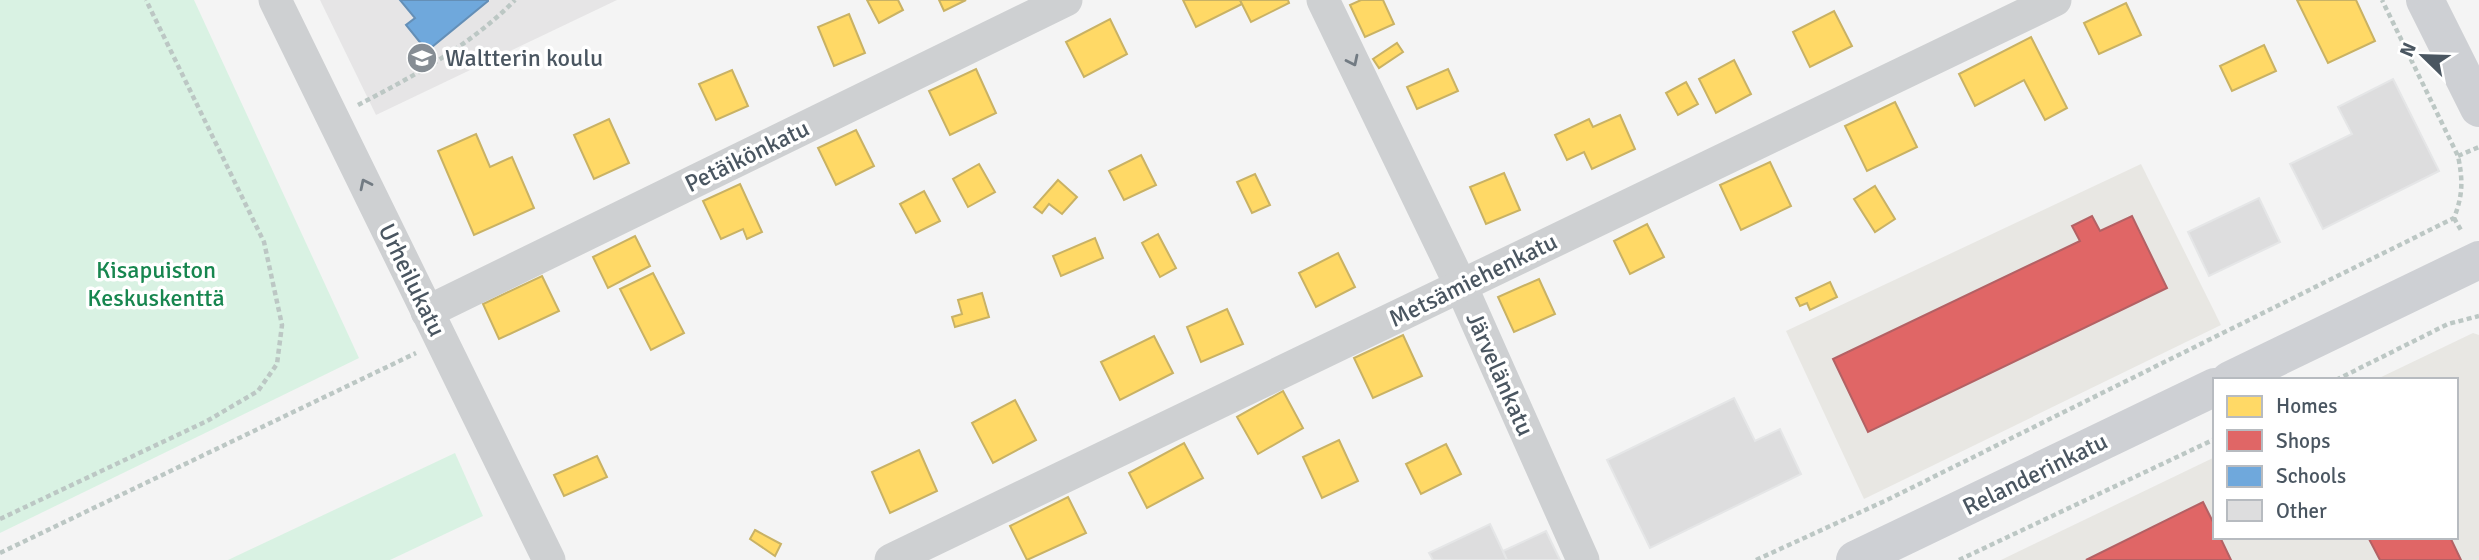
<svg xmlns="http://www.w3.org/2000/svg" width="2479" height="560" font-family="Signika,sans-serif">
	<rect width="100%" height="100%" fill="#f4f4f4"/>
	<g fill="#e8e7e3">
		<path d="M2141 164 2221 325 1864 499 1786 331Z"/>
		<path d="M2473 333 2479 335V560H2001L2215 457V537H2456V380H2375Z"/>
	</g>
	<path fill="#e6e5e6" d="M320 0H617L376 115Z"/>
	<g fill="#d9f2e3">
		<path d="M0 0H194L359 358 0 533Z"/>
		<path d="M455 453 483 516 390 560H228Z"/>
	</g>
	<g fill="#ffd966" stroke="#c9b264" stroke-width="2">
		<path d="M867 0H898L903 10 879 23Z"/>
		<path d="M939 0H966L944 11Z"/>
		<path d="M1183 0H1240L1242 4 1196 27Z"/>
		<path d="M1240 0H1288L1289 3 1251 22Z"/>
		<path d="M1361 0H1383L1394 24 1365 37 1350 5Z"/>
		<path d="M2297 0H2356L2375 41 2328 63Z"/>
		<path d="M2126 3 2141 35 2099 54 2084 23Z"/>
		<path d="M1834 11 1852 46 1810 67 1793 32Z"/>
		<path d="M849 14 865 53 834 66 818 27Z"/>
		<path d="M1110 19 1127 54 1084 77 1066 42Z"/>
		<path d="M2031 37 2067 108 2045 120 2024 80 1975 106 1959 74Z"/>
		<path d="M1397 43 1403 52 1379 68 1373 59Z"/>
		<path d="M2264 45 2276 71 2232 91 2220 66Z"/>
		<path d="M1734 60 1751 94 1716 113 1699 79Z"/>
		<path d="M976 69 996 113 950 135 929 91Z"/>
		<path d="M1448 69 1458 91 1417 109 1407 87Z"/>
		<path d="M732 70 748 106 716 120 699 84Z"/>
		<path d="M1686 82 1698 104 1678 115 1666 93Z"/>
		<path d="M1895 102 1917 147 1867 171 1845 126Z"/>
		<path d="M1620 115 1635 149 1592 169 1584 152 1567 160 1555 135 1589 119 1593 127Z"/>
		<path d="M609 119 629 163 594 179 574 135Z"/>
		<path d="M856 130 874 166 836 185 818 148Z"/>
		<path d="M476 134 490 167 512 157 534 208 474 235 438 151Z"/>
		<path d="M1141 155 1156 185 1124 200 1109 171Z"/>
		<path d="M1770 162 1791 206 1741 230 1720 185Z"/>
		<path d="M979 164 995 192 968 207 953 179Z"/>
		<path d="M1504 173 1520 210 1486 224 1470 187Z"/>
		<path d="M1255 174 1270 205 1252 213 1237 182Z"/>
		<path d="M1058 180 1077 197 1062 214 1049 204 1042 213 1034 207Z"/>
		<path d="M740 184 762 232 747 239 743 229 721 239 703 201Z"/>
		<path d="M1875 186 1895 219 1875 232 1854 199Z"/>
		<path d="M924 191 940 221 916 233 900 204Z"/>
		<path d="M1647 224 1664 257 1630 274 1614 241Z"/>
		<path d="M1158 234 1176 268 1160 277 1142 243Z"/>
		<path d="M635 236 650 266 608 288 593 257Z"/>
		<path d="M1095 238 1103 258 1061 276 1053 256Z"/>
		<path d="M1338 253 1355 287 1316 307 1299 273Z"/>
		<path d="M653 273 684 333 651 350 620 289Z"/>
		<path d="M542 276 559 311 499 339 483 304Z"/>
		<path d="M1539 279 1555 314 1514 332 1498 297Z"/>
		<path d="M1830 282 1837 297 1810 310 1807 303 1800 306 1796 298Z"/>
		<path d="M982 293 989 317 955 327 952 317 962 314 958 300Z"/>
		<path d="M1227 309 1243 344 1201 362 1187 327Z"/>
		<path d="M1403 335 1422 376 1373 398 1354 358Z"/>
		<path d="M1154 336 1173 373 1120 400 1101 362Z"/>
		<path d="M1283 391 1303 428 1258 454 1237 417Z"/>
		<path d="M1015 400 1036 440 993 463 972 423Z"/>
		<path d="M1339 440 1358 481 1322 498 1303 457Z"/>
		<path d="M1184 443 1203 478 1147 508 1129 473Z"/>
		<path d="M1446 444 1461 474 1421 494 1406 464Z"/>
		<path d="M919 450 937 491 890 513 872 472Z"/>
		<path d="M597 456 607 477 564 496 554 475Z"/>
		<path d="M1068 497 1086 533 1027 560 1010 526Z"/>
		<path d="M755 530 781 544 775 556 750 539Z"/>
	</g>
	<g fill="#e06666" stroke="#b36164" stroke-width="2">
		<path d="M2092 216 2100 231 2132 216 2167 288 1868 432 1833 359 2080 241 2072 226Z"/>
		<path d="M2203 502 2215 526V537H2220L2231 560H2086Z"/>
		<path d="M2373 537H2450L2461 560H2380L2369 539Z"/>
	</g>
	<path fill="#6fa8dc" stroke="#648fb7" stroke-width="2" d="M400 0H488V1L427 51 406 25 415 18Z"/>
	<g fill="#ddddde" stroke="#e5e6e7" stroke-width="2">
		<path d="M2393 79 2439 171 2323 229 2290 164 2352 134 2338 107Z"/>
		<path d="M2259 198 2280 242 2209 276 2188 232Z"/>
		<path d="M1734 398 1755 441 1780 429 1801 474 1650 548 1607 460Z"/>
		<path d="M1490 524 1507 560H1433L1429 553Z"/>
		<path d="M1546 531 1560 560H1507L1503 551Z"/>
	</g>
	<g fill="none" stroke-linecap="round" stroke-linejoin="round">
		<g stroke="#bcc7c4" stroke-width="4.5" stroke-dasharray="5 3.5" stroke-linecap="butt">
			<path d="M358 105C414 76 471 45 515 0"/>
			<path d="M2458 156 2479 147"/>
			<path d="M2454 218 2462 232"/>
			<path d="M2336 380 2448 324 2479 316"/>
			<path d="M0 519 207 421 258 391 277 364 282 325 264 242 146 0"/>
			<path d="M0 553 416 353"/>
			<path d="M1756 560 1887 500 2454 218C2463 195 2463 180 2458 156L2382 0"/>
			<path d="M1959 560 2215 439"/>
		</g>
		<g stroke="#ced0d2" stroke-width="33">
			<path d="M275 0 549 560"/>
			<path d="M1323 0 1461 286 1583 560"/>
			<path d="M427 312 1066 0"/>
			<path d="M891 560 2055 0"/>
		</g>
		<g stroke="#ced0d4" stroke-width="38">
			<path d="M2425 0 2479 108"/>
			<path d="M2230 380 2479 260"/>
			<path d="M1855 560 2215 387"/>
		</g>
	</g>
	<defs><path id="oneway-chevron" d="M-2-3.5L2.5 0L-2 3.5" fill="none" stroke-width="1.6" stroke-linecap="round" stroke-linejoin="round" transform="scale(1.75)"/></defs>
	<g stroke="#727b83">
		<use href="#oneway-chevron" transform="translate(1353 61) rotate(64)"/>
		<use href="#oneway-chevron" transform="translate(365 184) rotate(-116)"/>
	</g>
	<defs>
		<g id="school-disc" transform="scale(1.575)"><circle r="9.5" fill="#868d94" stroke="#fff"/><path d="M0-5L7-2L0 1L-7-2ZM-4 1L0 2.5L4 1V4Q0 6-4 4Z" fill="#fff"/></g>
	</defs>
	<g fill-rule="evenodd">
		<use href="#school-disc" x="422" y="58"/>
	</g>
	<g text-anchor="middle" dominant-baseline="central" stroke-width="7" stroke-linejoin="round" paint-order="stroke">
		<g font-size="24" fill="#4a5661" stroke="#fff" text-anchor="start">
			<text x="445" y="58">Waltterin koulu</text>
		</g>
		<g font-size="24" fill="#4a5661" stroke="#fff">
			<text transform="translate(747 156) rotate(-26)">Petäikönkatu</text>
			<text transform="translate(412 280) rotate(64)">Urheilukatu</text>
			<text transform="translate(1473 280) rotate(-26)">Metsämiehenkatu</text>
			<text transform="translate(1500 374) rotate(66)">Järvelänkatu</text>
			<text transform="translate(2035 474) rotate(-26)">Relanderinkatu</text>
		</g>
		<g font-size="24" fill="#17864f" stroke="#fff">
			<text x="156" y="270">Kisapuiston<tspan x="156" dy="28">Keskuskenttä</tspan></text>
		</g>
	</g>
	<rect x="2213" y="378" width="245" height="161" fill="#ffffff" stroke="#b7bbc0" stroke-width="2"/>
	<rect x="2227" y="396" width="35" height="21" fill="#ffd966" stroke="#b7bbc0" stroke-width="2"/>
	<text x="2276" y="413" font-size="21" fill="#4a5661">Homes</text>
	<rect x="2227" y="430" width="35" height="21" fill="#e06666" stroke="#b7bbc0" stroke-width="2"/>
	<text x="2276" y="448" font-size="21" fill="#4a5661">Shops</text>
	<rect x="2227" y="466" width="35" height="21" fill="#6fa8dc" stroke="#b7bbc0" stroke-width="2"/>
	<text x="2276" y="483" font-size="21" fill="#4a5661">Schools</text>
	<rect x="2227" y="500" width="35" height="21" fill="#ddddde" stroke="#b7bbc0" stroke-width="2"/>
	<text x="2276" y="518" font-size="21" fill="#4a5661">Other</text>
	<g transform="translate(2423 56) rotate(293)" stroke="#ffffff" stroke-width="5" paint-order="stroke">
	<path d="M0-5L12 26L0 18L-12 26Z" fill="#4a5661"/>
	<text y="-10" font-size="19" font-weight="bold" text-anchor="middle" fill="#4a5661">N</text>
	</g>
</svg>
